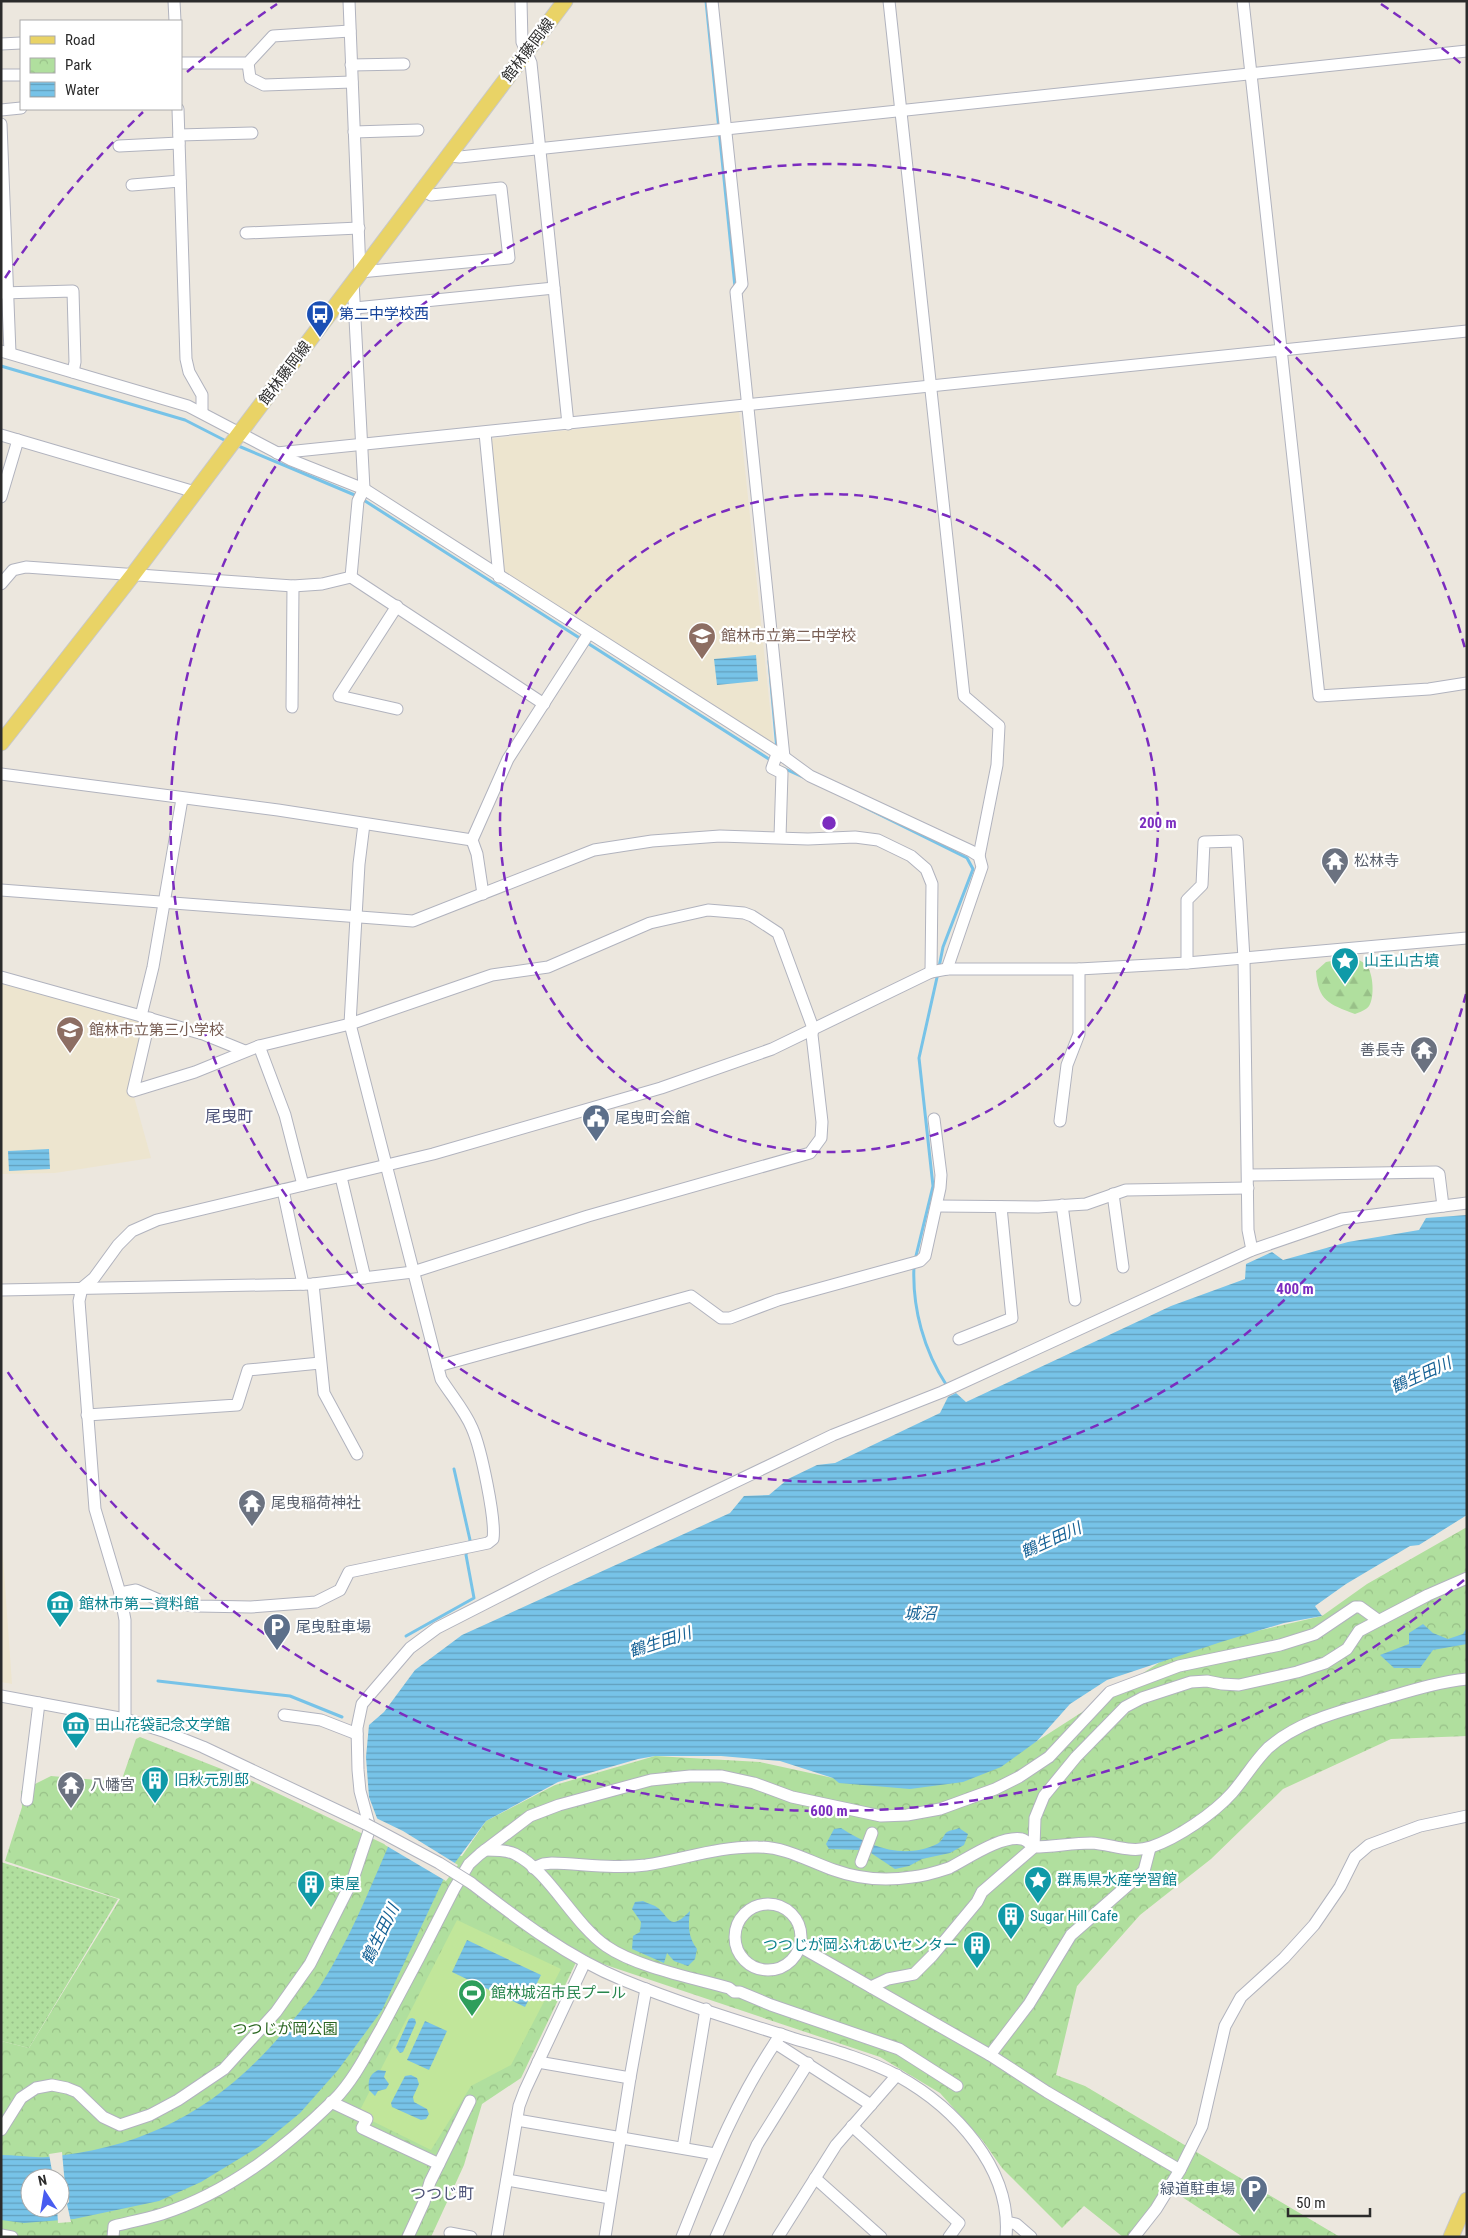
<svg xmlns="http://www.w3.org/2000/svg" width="1468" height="2238" font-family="'Roboto Condensed','Noto Sans JP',sans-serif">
	<defs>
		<pattern id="grass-dots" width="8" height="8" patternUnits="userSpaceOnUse" patternTransform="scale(1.25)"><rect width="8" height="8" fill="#b0df9e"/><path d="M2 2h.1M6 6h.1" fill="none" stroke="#98c088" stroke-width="1.8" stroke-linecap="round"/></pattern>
		<pattern id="forest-firs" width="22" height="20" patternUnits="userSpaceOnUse" patternTransform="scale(1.25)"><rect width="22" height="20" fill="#b0df9e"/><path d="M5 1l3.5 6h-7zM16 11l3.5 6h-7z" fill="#98c088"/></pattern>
		<pattern id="park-crowns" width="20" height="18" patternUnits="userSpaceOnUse" patternTransform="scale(1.25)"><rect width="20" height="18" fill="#b0df9e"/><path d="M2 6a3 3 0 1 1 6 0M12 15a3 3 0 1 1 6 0" fill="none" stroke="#98c088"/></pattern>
		<pattern id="water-rules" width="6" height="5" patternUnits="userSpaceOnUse" patternTransform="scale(1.25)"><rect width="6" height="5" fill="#77c3e8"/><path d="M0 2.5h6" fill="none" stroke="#629fbc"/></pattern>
	</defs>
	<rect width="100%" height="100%" fill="#ece7de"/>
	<g fill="#ede5cf">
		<path d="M739 411 774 747 505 574 491 439Z"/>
		<path d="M1 981 146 1021 131 1086 151 1158 55 1173 1 1174Z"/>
		<path d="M1 1529 12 1684 1 1682Z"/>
	</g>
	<path fill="url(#grass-dots)" d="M1 1862 118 1899 29 2048 1 2041Z"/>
	<path fill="url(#forest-firs)" d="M1353 957C1357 959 1364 962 1367 966 1373 973 1375 997 1369 1006 1366 1010 1360 1012 1355 1014 1329 1004 1318 1001 1316 971L1326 962Z"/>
	<path fill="url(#park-crowns)" fill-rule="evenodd" d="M1467 1527V1736L1391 1739 1283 1789 1211 1859 1140 1915 1077 1986 1056 2075 1085 2086 1340 2237H1243L1173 2191 1131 2237H1123L1084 2206 1062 2228 1002 2168 983 2141 940 2093 880 2057 579 1956 521 2078 482 2104 464 2165 431 2237H1V2041L29 2048 120 1899 5 1861 22 1807 21 1791 51 1776 121 1782 136 1739 140 1737 252 1781 403 1853 462 1856 486 1821 555 1785 655 1756 760 1762 833 1778 949 1783 1037 1741 1182 1648 1322 1616 1367 1584ZM30 2178H60V2208H30Z"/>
	<path fill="#c1e69a" d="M457 1920 561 1969 511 2065 471 2086 431 2150 358 2114Z"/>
	<g fill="url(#water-rules)" fill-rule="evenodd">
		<path d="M756 655 758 681 717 685 714 659Z"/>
		<path d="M49 1149 50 1169 9 1171 8 1151Z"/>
		<path d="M1467 1215V1515L1419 1545 1410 1546 1346 1584 1315 1606 1322 1616 1284 1623 1221 1642 1107 1680 1070 1704 1037 1741 1001 1767 963 1782 910 1789 839 1783 833 1778 780 1761 721 1756H655L638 1759 558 1782 486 1821 445 1876 382 2010 338 2070 300 2113 260 2146 201 2182 159 2201 74 2219 24 2223 1 2220V2155C16 2155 32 2158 47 2157 149 2148 225 2105 289 2025 300 2011 313 1998 322 1983 349 1940 368 1893 388 1847L369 1797 366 1757 369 1725 384 1712 415 1670 462 1635 730 1513 744 1496 769 1495 788 1479 817 1465 835 1463 940 1413 948 1397 956 1393 966 1402 1171 1306 1245 1279 1246 1264 1272 1252 1283 1260 1348 1242 1419 1230 1426 1218ZM30 2178H60V2208H30Z"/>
		<path d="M1423 1624 1433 1633 1448 1639 1463 1634 1467 1627V1644L1433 1650 1420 1668H1394L1380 1655 1409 1644V1633Z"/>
		<path d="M841 1828C870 1847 904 1860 937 1844 943 1841 943 1835 947 1832 950 1830 955 1830 959 1828L968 1834 964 1845 950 1853 922 1859 909 1866 895 1869 871 1853 860 1850 829 1849 826 1844 834 1829Z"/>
		<path d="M643 1901C646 1903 651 1904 655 1906 670 1915 668 1934 690 1911 688 1925 688 1937 697 1949L695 1959 688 1966 674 1961 667 1953 664 1963 632 1949 633 1936 640 1932 641 1922 632 1909 635 1902Z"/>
		<path d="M467 1940 541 1975 525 2007 452 1972Z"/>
		<path d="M412 2018 415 2019 416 2023 403 2052 400 2053 396 2048 409 2019Z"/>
		<path d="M425 2021 447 2031 429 2070 407 2060Z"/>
		<path d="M378 2070 386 2071 384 2077 389 2084 386 2089 378 2091 375 2096 369 2090C368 2080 369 2075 378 2070Z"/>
		<path d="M411 2075 417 2078 419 2084 413 2097 414 2102 427 2109 429 2114 426 2119 421 2120 392 2107 391 2103 405 2076Z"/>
	</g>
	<g fill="#ece7de">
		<path d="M374 1817 403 1831 458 1865 446 1881 385 1845Z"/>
		<path d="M62 2152 66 2196 69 2197V2202L67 2204 71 2222 58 2223 57 2208H60V2178H51L52 2171 49 2154Z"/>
	</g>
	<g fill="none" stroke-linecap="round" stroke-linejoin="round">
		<g stroke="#77c3e8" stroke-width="3">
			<path d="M706 1 735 287"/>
			<path d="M1 366 185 420 228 442"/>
			<path d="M236 445 357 496"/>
			<path d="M362 499 772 761"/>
			<path d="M769 661 777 750"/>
			<path d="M783 768 805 778"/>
			<path d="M860 805 967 858 973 869 943 947 939 967"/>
			<path d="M915 1260 933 1186 919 1058 938 973"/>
			<path d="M914 1266C912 1308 924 1351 947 1386"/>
			<path d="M454 1469 470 1540 469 1544"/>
			<path d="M406 1636 474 1598 466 1555 467 1550"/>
			<path d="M158 1681 290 1696 342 1717"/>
		</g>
		<g stroke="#b1b3be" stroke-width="13">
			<g id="minor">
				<path d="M174 1 175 21"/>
				<path d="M349 1 360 272 509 258 501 188 431 195 422 190"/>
				<path d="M521 1 522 42 531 63 568 424"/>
				<path d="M712 1 742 284 736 292 784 757"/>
				<path d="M889 1 964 696 999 726 997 765 979 856"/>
				<path d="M1243 1 1319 696 1429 689 1467 683"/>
				<path d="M1 44 21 43"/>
				<path d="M181 63H248L273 36 350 31"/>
				<path d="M248 63 250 78 264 85 352 82"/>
				<path d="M351 65 404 64"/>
				<path d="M1 75H21"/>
				<path d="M178 109 186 359 189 372 202 395V412"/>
				<path d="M1 110 21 108"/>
				<path d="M1 124 10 353"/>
				<path d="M354 132 418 130"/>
				<path d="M179 135 252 133"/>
				<path d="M119 146 179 143"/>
				<path d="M448 156 460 157 1467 51"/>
				<path d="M132 185 180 181"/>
				<path d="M246 233 359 228"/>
				<path d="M1 293 73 291 75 362 73 372"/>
				<path d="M355 308 554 288"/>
				<path d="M1 351 188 406 291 460 364 489 784 757 810 776 971 851 979 856 982 867 947 969"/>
				<path d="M485 433 499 577"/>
				<path d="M1 435 195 492"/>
				<path d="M277 453 1467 331"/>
				<path d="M1 497 18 440"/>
				<path d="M351 577 544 704"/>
				<path d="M1 584 13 570 26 567 293 586 322 584 351 577 358 501 364 489 353 281"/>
				<path d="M397 606 339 696 397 709"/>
				<path d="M292 707 293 586"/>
				<path d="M777 754 772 768 782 773 780 837"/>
				<path d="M1 774 278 810 472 840"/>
				<path d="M182 799 153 967 141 1016 203 1034 245 1051"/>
				<path d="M1 890 413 921 594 850 652 841 720 836 808 839 855 837 878 840 911 856 926 869 932 884 931 972"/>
				<path d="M483 894 477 854 472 840 508 759 589 633"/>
				<path d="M1187 963V900L1202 885 1204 842 1237 841 1244 959 1248 1230 1252 1250"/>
				<path d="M1 977 141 1016"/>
				<path d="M259 1046 285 1115 303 1185"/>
				<path d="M1060 1121 1067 1065 1079 1034V969"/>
				<path d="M1249 1175 1436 1172 1439 1174 1443 1206"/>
				<path d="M341 1177 365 1278"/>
				<path d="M283 1190 303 1284"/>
				<path d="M1113 1194 1123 1267"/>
				<path d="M1062 1205 1075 1300"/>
				<path d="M938 1206 1038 1207 1086 1204 1126 1190 1248 1188"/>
				<path d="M313 1284 324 1393 357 1454"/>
				<path d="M1 1290 313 1284 413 1272 588 1216 810 1153 821 1138 822 1122 812 1035 813 1028 778 933 752 916 744 913 708 910 650 923 548 967 492 975 350 1024 259 1046 195 1072 133 1091 150 1018"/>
				<path d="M959 1339 1012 1318 1001 1207"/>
				<path d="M438 1366 691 1296 721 1318H730L778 1300 920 1261 925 1256 940 1188 941 1175 934 1119"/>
				<path d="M87 1415 237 1405 248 1370 320 1363"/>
				<path d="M120 1593 136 1590 166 1603 198 1606 251 1607 316 1602 340 1590 349 1572 488 1543 493 1539C496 1520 481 1448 472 1428 465 1411 451 1395 441 1379L350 1024 359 864 364 824"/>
				<path d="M1 1696 125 1719 163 1731 203 1747 366 1824"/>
				<path d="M284 1715 321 1720 357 1734"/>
				<path d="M125 1719V1620L120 1593 95 1509 79 1301 82 1288 94 1278 118 1245 132 1231 157 1220 433 1154 661 1088 772 1049 931 972 947 969H1079L1187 963 1467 938"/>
				<path d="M27 1800 39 1703"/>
				<path d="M1034 1847 1035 1818 1044 1796 1076 1757 1125 1707 1142 1698 1191 1682 1207 1681 1222 1684 1239 1685 1297 1672 1325 1663 1347 1649 1359 1631 1428 1595 1467 1578"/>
				<path d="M485 1850C495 1850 507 1850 515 1854 549 1871 573 1923 606 1946 636 1967 693 1978 729 1988L734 1992H740L771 2005 899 2049 957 2086"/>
				<path d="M861 1862 872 1833"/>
				<path d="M533 1868 543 1864 552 1863C584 1864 615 1869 646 1865 684 1859 720 1846 758 1847 786 1847 808 1861 834 1870 859 1879 886 1881 912 1877 924 1876 937 1872 949 1868 967 1859 1001 1835 1022 1839 1026 1840 1030 1844 1034 1847"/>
				<path d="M471 1883C519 1920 567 1957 623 1980 679 2003 738 2021 795 2039 829 2049 866 2059 898 2076 954 2107 1012 2168 1006 2237"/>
				<circle cx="768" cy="1937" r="33"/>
				<path d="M799 1946 990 2055 1047 2092 1180 2170"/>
				<path d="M871 1987 888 1979 914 1974 932 1956 977 1902 982 1892 1034 1847C1053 1847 1072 1843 1091 1843 1111 1844 1131 1854 1151 1847 1178 1838 1214 1813 1232 1793 1245 1778 1254 1762 1268 1748 1300 1720 1342 1711 1382 1699 1410 1691 1438 1682 1467 1679"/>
				<path d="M775 2043 871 2105"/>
				<path d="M990 2055 1029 2004 1071 1935 1144 1871 1150 1848"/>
				<path d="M538 2062 630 2078"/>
				<path d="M331 2102 367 2119 362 2128 439 2164"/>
				<path d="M517 2120 715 2154"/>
				<path d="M852 2126 959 2223 949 2237"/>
				<path d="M1 2130 21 2098 36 2088 52 2085 67 2088 77 2092 103 2117 120 2125 150 2115 178 2100 224 2069 276 2012 310 1964 353 1879 370 1828 360 1791 358 1770 357 1728 362 1704 410 1648 437 1628 545 1573 833 1435 942 1392 1252 1250 1342 1219 1467 1203"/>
				<path d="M683 2148 706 2009"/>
				<path d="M815 2178 881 2237"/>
				<path d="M507 2180 610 2198"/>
				<path d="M1007 2222 1016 2224 1031 2237"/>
				<path d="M450 2233 471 2237"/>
				<path d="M1 2235 12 2237"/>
				<path d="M113 2237 114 2226C130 2222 146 2219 162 2214 229 2192 284 2149 334 2100 354 2080 368 2051 382 2027 407 1981 431 1935 454 1889L469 1864 480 1854 530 1816 559 1805 651 1780 690 1776H722L754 1783 792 1797 881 1816 907 1815 940 1809 995 1789 1019 1777 1049 1757 1110 1692 1179 1666 1280 1645 1315 1634 1355 1607H1360L1378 1620"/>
				<path d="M408 2237 424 2202 430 2182 470 2101"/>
				<path d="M497 2237 519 2106 525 2090 585 1962"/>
				<path d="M605 2237 630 2078 646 1989"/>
				<path d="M682 2237C711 2164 736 2099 781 2034"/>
				<path d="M716 2237 757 2145 808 2063"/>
				<path d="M778 2237 836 2145 897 2075"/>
				<path d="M1134 2237 1156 2209 1180 2170 1202 2126 1225 2026 1241 1997 1284 1958 1314 1925 1340 1887 1355 1857 1369 1845 1420 1826 1467 1816"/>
			</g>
		</g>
		<g stroke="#c8c8c8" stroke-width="17">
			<g id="major">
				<path d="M1 743 132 576 565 1"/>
				<path d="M1451 2237 1467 2200"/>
			</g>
		</g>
		<use href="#minor" stroke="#fff" stroke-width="11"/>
		<use href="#major" stroke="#e9d366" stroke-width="15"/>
		<g stroke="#b1b3be" stroke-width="13" stroke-linecap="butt">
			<path id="minor-bridge" d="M366 1824 439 1863 471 1883"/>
		</g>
		<use href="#minor-bridge" stroke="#fff" stroke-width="11"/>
	</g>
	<g fill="none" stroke="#7b2cbf" stroke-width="2.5" stroke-dasharray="9 6">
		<circle cx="829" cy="823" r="329"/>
		<path d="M1466 994A659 659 0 1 1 1466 652"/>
		<path d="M1464 1580A988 988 0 0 1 5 1368M5 278A988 988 0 0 1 143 112M187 72A988 988 0 0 1 277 4M1381 4A988 988 0 0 1 1464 66"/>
	</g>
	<defs>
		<g id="bus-pin" transform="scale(1.4375)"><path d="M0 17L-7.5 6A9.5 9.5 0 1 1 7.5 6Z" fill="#1a4fb4" stroke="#fff"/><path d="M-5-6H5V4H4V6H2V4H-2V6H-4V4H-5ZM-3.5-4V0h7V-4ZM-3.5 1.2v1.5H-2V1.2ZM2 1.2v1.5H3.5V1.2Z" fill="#fff"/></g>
		<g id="school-pin" transform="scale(1.4375)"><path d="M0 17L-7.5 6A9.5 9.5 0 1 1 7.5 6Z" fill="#8d6e63" stroke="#fff"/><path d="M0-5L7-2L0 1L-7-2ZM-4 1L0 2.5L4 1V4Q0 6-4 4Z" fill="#fff"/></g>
		<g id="temple-pin" transform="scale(1.4375)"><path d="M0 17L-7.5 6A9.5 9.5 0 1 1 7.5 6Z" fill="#6b7280" stroke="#fff"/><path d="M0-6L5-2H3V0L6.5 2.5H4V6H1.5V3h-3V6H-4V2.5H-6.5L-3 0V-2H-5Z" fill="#fff"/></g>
		<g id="sight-pin" transform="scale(1.4375)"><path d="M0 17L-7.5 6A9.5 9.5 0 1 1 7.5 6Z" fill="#0f9aa8" stroke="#fff"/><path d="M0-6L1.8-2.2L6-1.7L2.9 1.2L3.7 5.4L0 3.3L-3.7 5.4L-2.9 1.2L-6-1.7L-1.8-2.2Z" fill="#fff"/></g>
		<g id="civic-pin" transform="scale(1.4375)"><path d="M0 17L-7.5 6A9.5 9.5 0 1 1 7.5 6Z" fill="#5c6f8a" stroke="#fff"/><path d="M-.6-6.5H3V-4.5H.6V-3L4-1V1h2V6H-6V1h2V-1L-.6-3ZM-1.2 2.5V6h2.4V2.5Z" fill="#fff"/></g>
		<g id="museum-pin" transform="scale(1.4375)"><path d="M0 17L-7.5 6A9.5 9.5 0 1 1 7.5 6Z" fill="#0f9aa8" stroke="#fff"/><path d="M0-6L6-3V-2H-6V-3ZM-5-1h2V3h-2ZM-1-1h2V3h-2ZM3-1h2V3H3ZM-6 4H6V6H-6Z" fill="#fff"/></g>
		<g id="parking-pin" transform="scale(1.4375)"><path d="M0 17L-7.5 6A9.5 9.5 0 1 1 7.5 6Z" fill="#5c6f8a" stroke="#fff"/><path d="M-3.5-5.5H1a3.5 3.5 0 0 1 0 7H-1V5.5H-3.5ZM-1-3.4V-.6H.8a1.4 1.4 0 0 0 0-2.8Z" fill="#fff"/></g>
		<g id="building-pin" transform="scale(1.4375)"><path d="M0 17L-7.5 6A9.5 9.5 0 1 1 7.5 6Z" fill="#0f9aa8" stroke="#fff"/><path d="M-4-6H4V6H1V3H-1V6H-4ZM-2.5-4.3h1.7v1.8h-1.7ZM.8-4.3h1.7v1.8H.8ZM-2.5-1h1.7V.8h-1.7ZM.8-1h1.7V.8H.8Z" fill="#fff"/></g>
		<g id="stadium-pin" transform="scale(1.4375)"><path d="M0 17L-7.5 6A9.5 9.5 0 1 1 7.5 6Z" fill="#2e9e5b" stroke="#fff"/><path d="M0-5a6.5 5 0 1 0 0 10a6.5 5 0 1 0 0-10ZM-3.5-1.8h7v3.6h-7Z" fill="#fff"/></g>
	</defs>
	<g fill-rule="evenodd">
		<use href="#bus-pin" x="320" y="314"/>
		<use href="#school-pin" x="702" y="636"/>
		<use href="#temple-pin" x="1335" y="861"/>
		<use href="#sight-pin" x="1345" y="961"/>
		<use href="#school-pin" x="70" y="1030"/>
		<use href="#temple-pin" x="1424" y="1050"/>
		<use href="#civic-pin" x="596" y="1118"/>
		<use href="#temple-pin" x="252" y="1503"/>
		<use href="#museum-pin" x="60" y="1604"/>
		<use href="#parking-pin" x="277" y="1627"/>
		<use href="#museum-pin" x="76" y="1725"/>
		<use href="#building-pin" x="155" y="1780"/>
		<use href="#temple-pin" x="71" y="1785"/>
		<use href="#sight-pin" x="1038" y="1880"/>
		<use href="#building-pin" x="311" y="1884"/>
		<use href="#building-pin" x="1011" y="1916"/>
		<use href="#building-pin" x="977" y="1945"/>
		<use href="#stadium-pin" x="472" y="1993"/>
		<use href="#parking-pin" x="1254" y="2189"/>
	</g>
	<g text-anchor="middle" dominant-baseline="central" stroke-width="4.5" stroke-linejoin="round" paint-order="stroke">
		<g font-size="15" fill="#2b2b2b" stroke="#fff">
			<text transform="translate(528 50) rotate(-53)">館林藤岡線</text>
			<text transform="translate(285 373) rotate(-53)">館林藤岡線</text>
		</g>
		<g font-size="15" fill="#164399" stroke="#fff" text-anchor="start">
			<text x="339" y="314">第二中学校西</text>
		</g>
		<g font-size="15" fill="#785e54" stroke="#fff" text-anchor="start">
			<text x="721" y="636">館林市立第二中学校</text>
			<text x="89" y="1030">館林市立第三小学校</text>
		</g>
		<g font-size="15" fill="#5b616d" stroke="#fff" text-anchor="start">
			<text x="1354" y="861">松林寺</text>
			<text x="1405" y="1050" text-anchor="end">善長寺</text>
			<text x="271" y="1503">尾曳稲荷神社</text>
			<text x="90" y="1785">八幡宮</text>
		</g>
		<g font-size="15" fill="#0d838f" stroke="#fff" text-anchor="start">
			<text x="1364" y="961">山王山古墳</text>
			<text x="79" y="1604">館林市第二資料館</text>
			<text x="95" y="1725">田山花袋記念文学館</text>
			<text x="174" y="1780">旧秋元別邸</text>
			<text x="1057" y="1880">群馬県水産学習館</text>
			<text x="330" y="1884">東屋</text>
			<text x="1030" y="1916">Sugar Hill Cafe</text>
			<text x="958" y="1945" text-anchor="end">つつじが岡ふれあいセンター</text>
		</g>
		<g font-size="15" fill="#4e5e75" stroke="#fff" text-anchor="start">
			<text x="615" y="1118">尾曳町会館</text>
			<text x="296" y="1627">尾曳駐車場</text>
			<text x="1235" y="2189" text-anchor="end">緑道駐車場</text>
		</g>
		<g font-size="15" fill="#27864d" stroke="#fff" text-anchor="start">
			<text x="491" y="1993">館林城沼市民プール</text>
		</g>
		<g font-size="15" fill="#29651f" stroke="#fff">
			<text x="285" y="2029">つつじが岡公園</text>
		</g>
		<g font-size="16" fill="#4e5379" stroke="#fff">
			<text x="229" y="1116">尾曳町</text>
			<text x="442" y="2193">つつじ町</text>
		</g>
		<g font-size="16" font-style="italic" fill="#156195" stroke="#fff">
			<text transform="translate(1421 1375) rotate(-24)">鶴生田川</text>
			<text transform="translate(1051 1540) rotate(-24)">鶴生田川</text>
			<text x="920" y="1613">城沼</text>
			<text transform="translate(660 1642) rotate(-18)">鶴生田川</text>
			<text transform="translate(380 1934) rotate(-64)">鶴生田川</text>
		</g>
	</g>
	<circle cx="829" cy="823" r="8" fill="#7b2cbf" stroke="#fff" stroke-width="2.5"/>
	<g font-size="15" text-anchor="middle" font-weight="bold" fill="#7b2cbf" stroke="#fff" stroke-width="4.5" stroke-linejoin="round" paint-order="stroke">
		<text x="1158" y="828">200 m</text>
		<text x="1295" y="1294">400 m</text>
		<text x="829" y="1816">600 m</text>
	</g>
	<rect width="1468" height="2238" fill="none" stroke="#2b2b2b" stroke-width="5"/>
	<rect x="20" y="20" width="162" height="90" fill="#ffffff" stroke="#aaaaaa"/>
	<rect x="30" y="36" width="25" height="8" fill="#e9d366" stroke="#aaaaaa"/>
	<text x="65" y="45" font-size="15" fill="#2b2b2b">Road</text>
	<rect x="30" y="58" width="25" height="15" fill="url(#park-crowns)" stroke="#aaaaaa"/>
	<text x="65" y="70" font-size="15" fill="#2b2b2b">Park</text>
	<rect x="30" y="82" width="25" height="15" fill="url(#water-rules)" stroke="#aaaaaa"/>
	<text x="65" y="95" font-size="15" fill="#2b2b2b">Water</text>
	<g transform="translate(45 2193) rotate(348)"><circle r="24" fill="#ffffff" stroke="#aaaaaa"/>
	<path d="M0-4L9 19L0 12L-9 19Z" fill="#485cf0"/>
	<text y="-8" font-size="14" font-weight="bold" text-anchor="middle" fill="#2b2b2b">N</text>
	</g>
	<path d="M1288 2208v8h82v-8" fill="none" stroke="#2b2b2b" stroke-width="2.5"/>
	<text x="1296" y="2208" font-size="15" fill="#2b2b2b" stroke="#ffffff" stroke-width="4" paint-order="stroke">50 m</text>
</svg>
